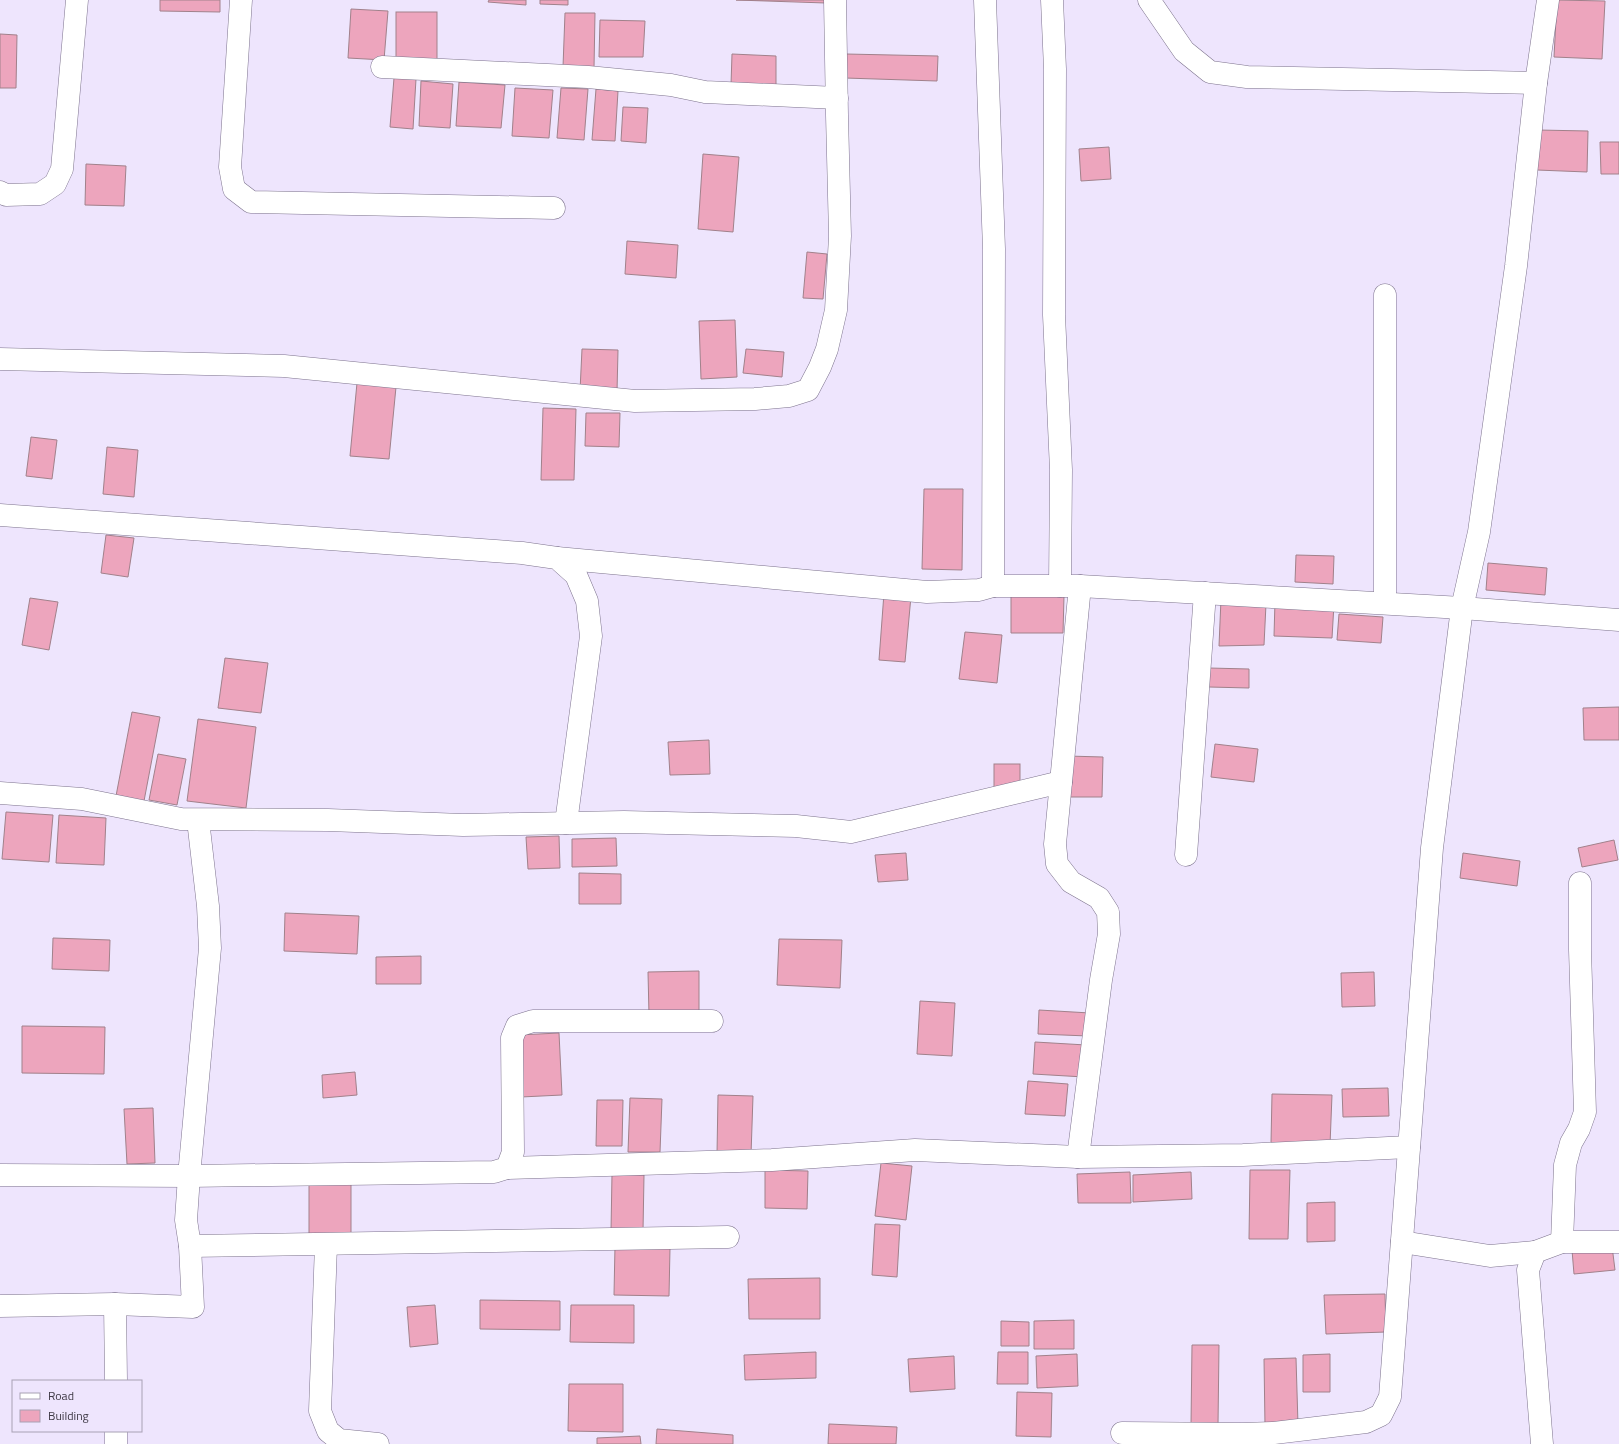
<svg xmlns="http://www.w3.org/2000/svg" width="1619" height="1444" font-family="'Titillium Web',sans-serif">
	<rect width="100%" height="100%" fill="#eee5fd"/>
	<g fill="#eda5bd" stroke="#a1818b">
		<path d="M160 0H220V12L160 11Z"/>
		<path d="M489 0H526V5L488 2Z"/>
		<path d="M540 0H568V5L540 4Z"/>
		<path d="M736 0H826V3Z"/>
		<path d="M1557 0 1605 1 1602 59 1554 57Z"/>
		<path d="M351 9 388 11 384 60 348 58Z"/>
		<rect x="396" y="12" width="41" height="49"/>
		<path d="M565 13H595L594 68 563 67Z"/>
		<path d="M600 20 645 21 643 57H599Z"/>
		<path d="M0 34 17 35 16 88H0Z"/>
		<path d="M732 54 776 56V87L731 85Z"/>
		<path d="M846 54 938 56 937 81 845 78Z"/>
		<path d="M394 78 416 79 413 129 390 127Z"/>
		<path d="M421 81 453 84 450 128 419 126Z"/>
		<path d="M459 82 505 85 501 128 456 126Z"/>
		<path d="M515 88 553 90 549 138 512 136Z"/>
		<path d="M561 88 588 89 584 140 557 138Z"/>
		<path d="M596 89 618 91 615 141 592 140Z"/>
		<path d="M623 107 648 108 646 143 621 141Z"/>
		<path d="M1538 130 1588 131 1587 172 1537 170Z"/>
		<path d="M1600 142H1619V174H1601Z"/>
		<path d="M1109 147 1111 179 1081 181 1079 149Z"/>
		<path d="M703 154 739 157 733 232 698 229Z"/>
		<path d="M86 164 126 166 124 206 85 205Z"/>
		<path d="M627 241 678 245 676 278 625 274Z"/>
		<path d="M807 252 827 254 823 299 803 298Z"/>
		<path d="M735 320 737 377 701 379 699 321Z"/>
		<path d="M582 349 618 350 617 392 580 391Z"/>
		<path d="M746 349 784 352 782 377 743 373Z"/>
		<path d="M357 383 396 387 389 459 350 456Z"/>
		<path d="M543 408 576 409 574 480H541Z"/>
		<path d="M586 413H620L619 447 585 446Z"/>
		<path d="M31 437 57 440 52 479 26 476Z"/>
		<path d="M107 447 138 450 134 497 103 494Z"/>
		<path d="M924 489H963L962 570 922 569Z"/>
		<path d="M106 535 134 538 128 577 101 573Z"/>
		<path d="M1296 555 1334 556 1333 584 1295 582Z"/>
		<path d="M1488 563 1547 568 1545 595 1486 590Z"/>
		<path d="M884 593 911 596 905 662 879 660Z"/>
		<path d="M1011 596H1064L1063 633H1011Z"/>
		<path d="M30 598 58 602 49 650 22 645Z"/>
		<path d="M1221 599 1266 604 1264 645 1219 646Z"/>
		<path d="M1275 601 1334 604 1332 638 1274 636Z"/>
		<path d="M1339 614 1383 617 1381 643 1337 640Z"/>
		<path d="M965 632 1002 635 997 683 959 679Z"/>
		<path d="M225 658 268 663 261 713 218 708Z"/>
		<path d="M1209 668 1249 669V688L1209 687Z"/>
		<path d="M1619 707V740H1584L1583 708Z"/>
		<path d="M132 712 160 717 144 801 116 796Z"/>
		<path d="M198 719 256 727 246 808 187 801Z"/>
		<path d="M709 740 710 774 670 775 668 742Z"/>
		<path d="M1215 744 1258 749 1254 782 1211 777Z"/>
		<path d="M158 754 186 759 177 805 149 800Z"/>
		<path d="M1067 756 1103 757 1102 797H1066Z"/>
		<rect x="994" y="764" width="26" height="27"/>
		<path d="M6 812 53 815 49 862 2 859Z"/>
		<path d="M59 815 106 818 104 865 56 863Z"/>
		<path d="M559 836 560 868 528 869 526 837Z"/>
		<path d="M616 838 617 866 572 867V839Z"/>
		<path d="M1614 840 1618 860 1582 867 1578 848Z"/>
		<path d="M906 853 908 880 878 882 875 855Z"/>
		<path d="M1463 853 1520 861 1517 886 1460 878Z"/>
		<path d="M579 873 621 874V904H579Z"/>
		<path d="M285 913 359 916 357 954 284 951Z"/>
		<path d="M53 938 110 940 109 971 52 969Z"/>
		<path d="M779 939 842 940 840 988 777 985Z"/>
		<path d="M421 956V984H376V957Z"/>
		<path d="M699 971V1014L649 1015 648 972Z"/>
		<path d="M1374 972 1375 1006 1342 1007 1341 973Z"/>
		<path d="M920 1001 955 1003 952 1056 917 1054Z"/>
		<path d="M1039 1010 1090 1013 1088 1036 1038 1034Z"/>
		<path d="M22 1026 105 1027 104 1074 22 1073Z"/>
		<path d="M559 1033 562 1095 521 1097 518 1035Z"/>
		<path d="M1035 1042 1086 1045 1084 1077 1033 1074Z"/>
		<path d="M355 1072 357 1095 323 1098 322 1075Z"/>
		<path d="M1028 1081 1068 1084 1065 1116 1025 1114Z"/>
		<path d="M1388 1088 1389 1116 1343 1117 1342 1089Z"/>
		<path d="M1272 1094 1332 1095 1330 1145 1271 1143Z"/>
		<path d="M718 1095 753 1096 751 1155 717 1154Z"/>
		<path d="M630 1098 662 1099 660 1152H628Z"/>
		<path d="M597 1100H623L622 1146H596Z"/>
		<path d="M153 1108 155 1163 127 1164 124 1109Z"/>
		<path d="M881 1163 912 1166 906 1220 875 1216Z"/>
		<path d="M765 1170 808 1171 807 1209 765 1208Z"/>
		<path d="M1250 1170H1290L1288 1239H1249Z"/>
		<path d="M1130 1172 1131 1203H1078L1077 1174Z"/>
		<path d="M1191 1172 1192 1199 1133 1202V1175Z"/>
		<path d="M612 1174 644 1175 643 1231H611Z"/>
		<rect x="309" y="1183" width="42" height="58"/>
		<path d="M1335 1202V1241L1307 1242V1203Z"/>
		<path d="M875 1224 900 1225 897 1277 872 1275Z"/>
		<path d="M615 1246 670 1248 669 1296 614 1295Z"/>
		<path d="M1612 1246 1615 1270 1574 1274 1572 1250Z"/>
		<path d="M820 1278V1319H749L748 1279Z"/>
		<path d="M1385 1294 1386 1332 1326 1334 1324 1295Z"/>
		<path d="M480 1300 560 1301V1330L480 1329Z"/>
		<path d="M435 1305 438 1344 410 1347 407 1307Z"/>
		<path d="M571 1305H634V1343L570 1342Z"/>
		<path d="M1074 1320V1349H1034V1321Z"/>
		<path d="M1001 1321 1029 1322V1346H1001Z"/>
		<path d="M1192 1345H1219L1218 1425H1191Z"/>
		<path d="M816 1352V1378L745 1380 744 1355Z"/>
		<path d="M998 1352H1028V1384H997Z"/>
		<path d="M1077 1354 1078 1386 1037 1388 1036 1356Z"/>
		<path d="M1330 1354V1392H1303V1355Z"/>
		<path d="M954 1356 955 1389 910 1392 908 1359Z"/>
		<path d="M1296 1358 1298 1425 1265 1426 1264 1359Z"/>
		<path d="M569 1384H623V1432L568 1431Z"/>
		<path d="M1017 1392 1052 1393 1051 1437 1016 1436Z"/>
		<path d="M829 1424 897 1427 896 1444H828Z"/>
		<path d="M657 1429 733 1435V1444H656Z"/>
		<path d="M640 1436 641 1444H597V1438Z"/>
	</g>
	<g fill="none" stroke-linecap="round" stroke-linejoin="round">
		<g stroke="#7d738d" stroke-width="23">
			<g id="minor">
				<path d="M241 0 230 167 234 189 251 202 554 208"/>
				<path d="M985 0 994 249 993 586"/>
				<path d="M1052 0 1055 69 1054 315 1061 470 1060 586"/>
				<path d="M1149 0 1184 51 1210 72 1247 77 1536 83"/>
				<path d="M382 67 588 77 671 85 705 92 837 98"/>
				<path d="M0 192 6 195 40 194 55 184 62 169 77 0"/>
				<path d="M1385 295V603"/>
				<path d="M0 359 284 366 635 401 755 399 789 396 808 390 820 367 827 349 836 310 840 236 837 115 835 0"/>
				<path d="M0 515 522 553 557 558 576 575 587 601 591 636 566 823"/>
				<path d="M557 558 927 592 979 590 993 586H1080L1462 608 1619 620"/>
				<path d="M0 793 82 799 181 819 328 820 463 825 624 822 796 826 851 832 1061 782"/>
				<path d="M198 820 208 906 210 948 189 1176 186 1220 190 1246 728 1237"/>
				<path d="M1186 855 1205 593"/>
				<path d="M1078 1157 1101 980 1109 934 1108 912 1099 898 1071 882 1057 864 1055 844 1080 586"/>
				<path d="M507 1168 772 1160 915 1150 1078 1157 1243 1155 1409 1147"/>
				<path d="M0 1175 189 1176 494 1172 507 1168 513 1152 512 1038 517 1026 533 1021H712"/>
				<path d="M1402 1242 1490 1256 1535 1252"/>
				<path d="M1562 1242 1565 1165 1571 1143 1579 1129 1585 1112 1580 950V883"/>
				<path d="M326 1245 320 1411 328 1431 339 1440 378 1444"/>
				<path d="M115 1304 116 1381"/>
				<path d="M0 1306 115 1304 193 1307 190 1246"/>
				<path d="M116 1431V1444"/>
				<path d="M1122 1433 1242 1434 1274 1433 1366 1422 1381 1415 1390 1397 1432 848 1462 608 1479 532 1516 266 1536 83 1548 0"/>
				<path d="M1542 1444 1528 1270 1535 1252 1562 1242H1619"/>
			</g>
		</g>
		<use href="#minor" stroke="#fff" stroke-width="22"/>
	</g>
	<rect x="12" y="1380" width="130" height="52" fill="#eee5fd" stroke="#a8a1b4"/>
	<rect x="20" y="1393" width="20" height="6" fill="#ffffff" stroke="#a8a1b4"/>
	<text x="48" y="1400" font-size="12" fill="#3f3a46">Road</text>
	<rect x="20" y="1410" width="20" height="12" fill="#eda5bd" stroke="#a8a1b4"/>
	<text x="48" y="1420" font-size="12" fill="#3f3a46">Building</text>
</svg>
